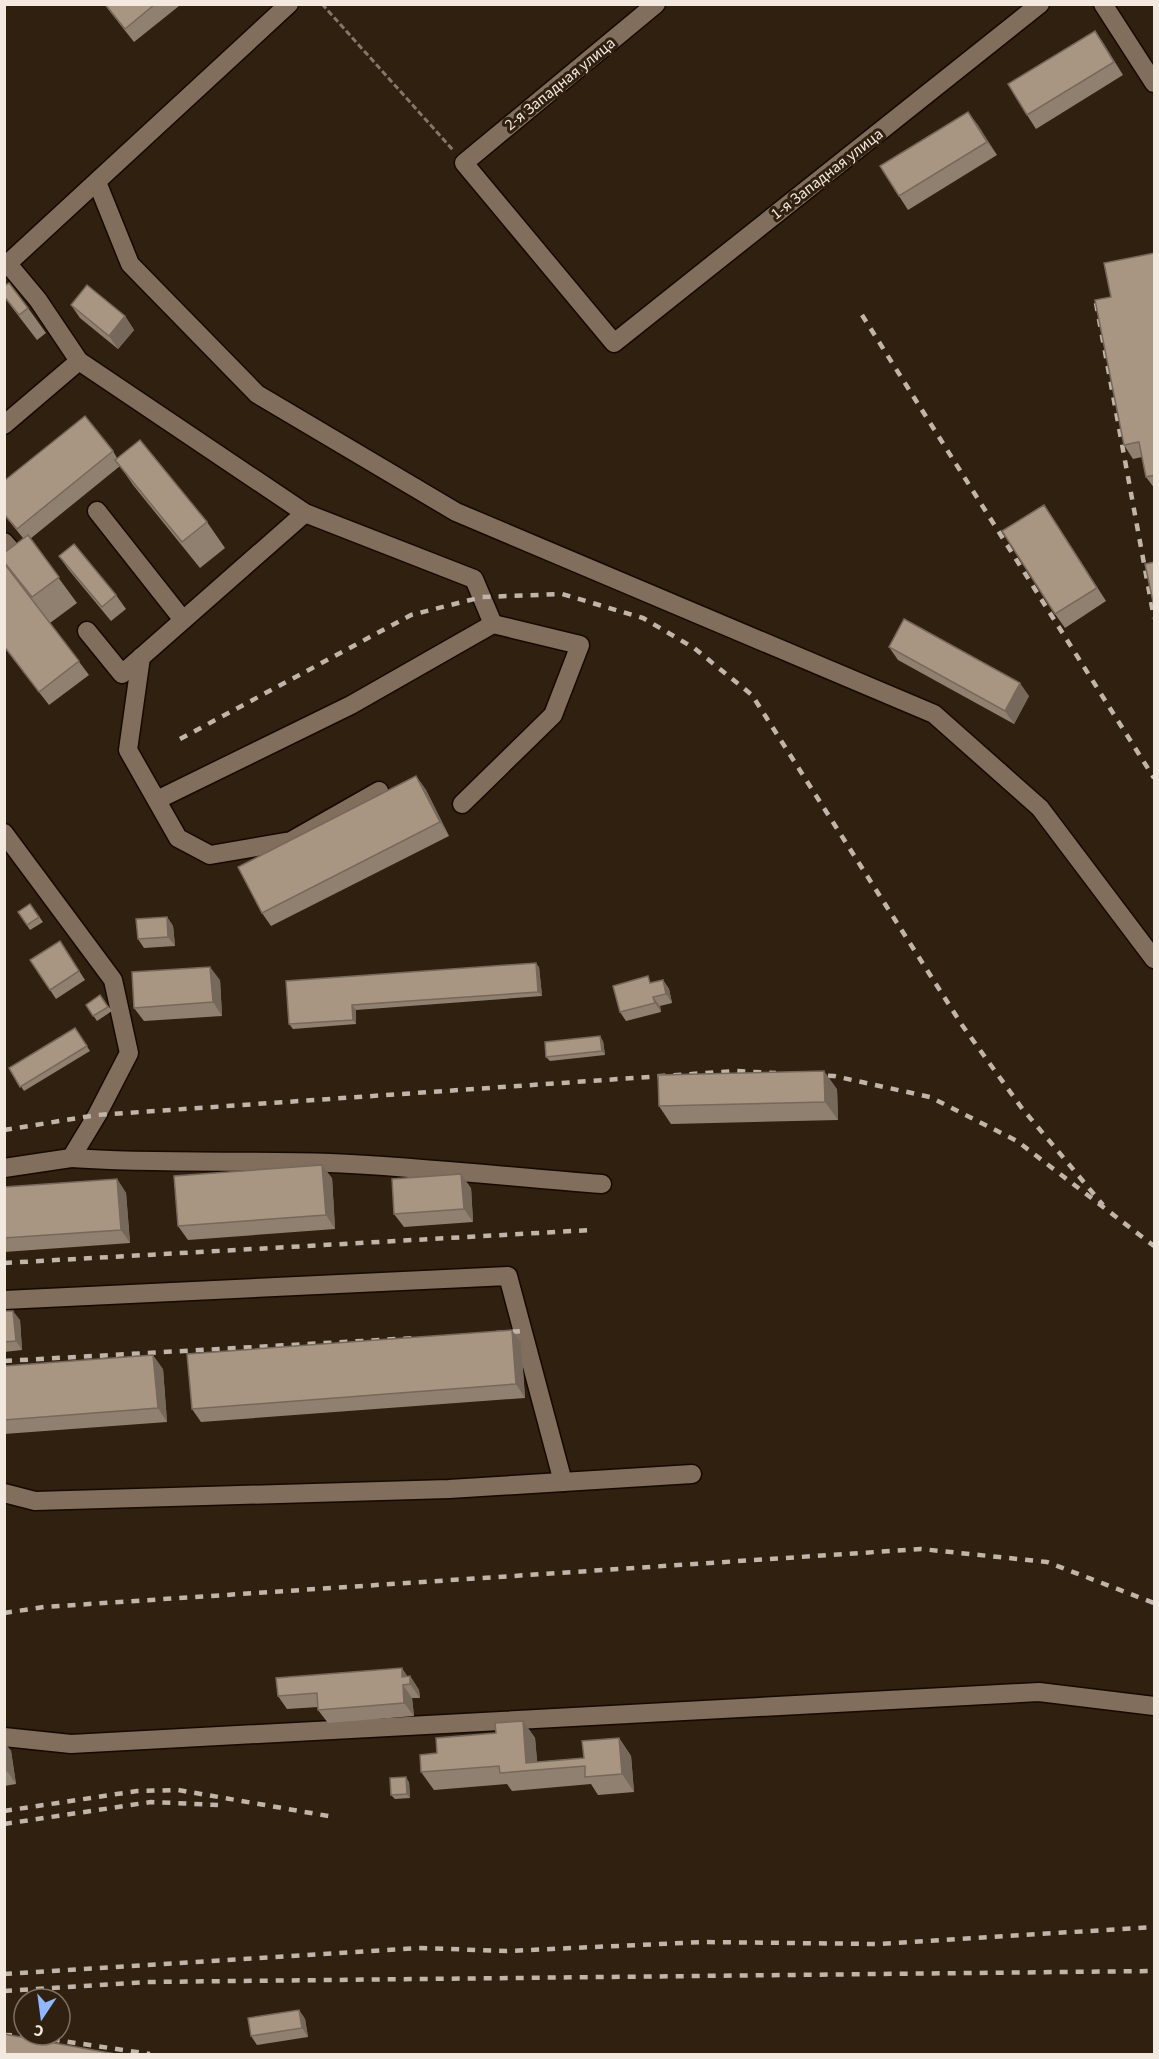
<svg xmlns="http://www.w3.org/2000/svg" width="1159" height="2059" font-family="'Source Sans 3',sans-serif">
	<rect width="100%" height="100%" fill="#2f2010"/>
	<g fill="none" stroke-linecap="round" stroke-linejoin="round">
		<g stroke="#160900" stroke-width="21">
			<g id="minor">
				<path d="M656 4 464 163 614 343 1040 4"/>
				<path d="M1103 4 1154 83"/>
				<path d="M97 182 130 264 257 394 456 512 934 714 1040 808 1154 959"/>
				<path d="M8 264 38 300 79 361 305 513 474 579 493 624"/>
				<path d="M4 267 289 4"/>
				<path d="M4 425 79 361"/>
				<path d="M97 511 183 620"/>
				<path d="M4 542 17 557"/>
				<path d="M87 631 122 674 305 513"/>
				<path d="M141 657 128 750 178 838 210 855 291 841 379 791"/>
				<path d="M157 800 351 705 493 624 580 645 553 715 462 804"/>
				<path d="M4 833 113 980 129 1053 97 1115 71 1158 4 1168"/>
				<path d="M71 1158C157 1164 244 1160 330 1163 421 1167 512 1177 602 1184"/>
				<path d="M4 1300 508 1276 563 1482"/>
				<path d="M4 1493 35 1501 449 1489 692 1474"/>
				<path d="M4 1737 71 1744 1039 1692 1154 1706"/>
			</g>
		</g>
		<path stroke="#847769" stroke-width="3" stroke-dasharray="6 3" stroke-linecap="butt" d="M322 4 453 150"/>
		<use href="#minor" stroke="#816e5c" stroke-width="18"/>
		<g stroke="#c1b5aa" stroke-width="4.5" stroke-dasharray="8 8" stroke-linecap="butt">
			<path d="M1096 303 1154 618"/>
			<path d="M862 315 1154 778"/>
			<path d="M180 739 411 615 482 597 562 594 643 618 694 648 752 695 962 1025 1021 1107 1103 1205"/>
			<path d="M812 1075 834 1076 930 1097 1017 1141 1154 1246"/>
			<path d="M4 1130 97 1115 735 1071 776 1073"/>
			<path d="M4 1263 591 1230"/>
			<path d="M496 1333 522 1331"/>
			<path d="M4 1361 415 1338"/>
			<path d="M4 1613 44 1607 921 1549 1047 1562 1154 1603"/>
			<path d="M4 1811 137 1791 178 1790 334 1817"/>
			<path d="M4 1824 151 1802 218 1805"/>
			<path d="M4 1974 419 1948 507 1951 704 1942 877 1944 1154 1927"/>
			<path d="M4 1991 146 1982 1154 1971"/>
			<path d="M4 2035 29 2036 150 2054"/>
		</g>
	</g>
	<g fill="#908070">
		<path d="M104 4H178L179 6 134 42Z"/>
		<path d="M1095 31 1123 75 1036 129 1027 115Z"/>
		<path d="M968 112 997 155 908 210 899 196Z"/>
		<path d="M1155 253V489L1146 477 1142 457 1133 459 1124 445 1111 297Z"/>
		<path d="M4 286 28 308 46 333 37 340 4 297Z"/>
		<path d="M71 305 125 316 134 330 118 349 80 318Z"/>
		<path d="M113 451 117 458 207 522 225 548 200 568 133 485 120 466 30 539 77 603 50 623 89 675 49 705 4 647V563L23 538 4 515V481Z"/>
		<path d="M1044 505 1106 601 1065 628 1055 614Z"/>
		<path d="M59 556 116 595 126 609 111 621 68 569Z"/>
		<path d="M889 647 1029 696 1014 724 898 660Z"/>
		<path d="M416 776 426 790 449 836 271 926 262 913Z"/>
		<path d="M30 904 43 922 30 930 18 912Z"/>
		<path d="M167 917 173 926 175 946 144 948 138 939Z"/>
		<path d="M60 941 85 980 56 999 30 960Z"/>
		<path d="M539 967 542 996 356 1010V1024L293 1029 289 1024 286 981Z"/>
		<path d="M220 980 222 1016 144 1021 134 1008Z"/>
		<path d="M663 980 669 989 672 1003 660 1006 661 1012 626 1021 620 1012 652 982Z"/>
		<path d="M100 995 112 1011 97 1021 86 1005Z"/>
		<path d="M75 1028 90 1051 24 1091 9 1068Z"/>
		<path d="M603 1041 605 1055 550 1061 546 1057Z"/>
		<path d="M837 1089 838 1120 671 1124 659 1106Z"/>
		<path d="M332 1178 335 1229 188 1240 178 1226Z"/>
		<path d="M117 1179 126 1193 130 1243 4 1252V1187Z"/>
		<path d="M471 1188 473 1222 404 1227 394 1214Z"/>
		<path d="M4 1311 20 1320 22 1350 4 1352Z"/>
		<path d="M521 1343 525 1398 201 1422 192 1409Z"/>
		<path d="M4 1366 163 1369 167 1422 4 1434Z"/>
		<path d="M410 1676 419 1690 420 1698H412L414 1716 328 1723 318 1710V1707L287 1709 278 1696Z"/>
		<path d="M523 1721 535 1738 537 1762 584 1758 619 1738 631 1756 634 1792 598 1795 591 1784 512 1791 507 1784 434 1790 421 1772 437 1753 496 1733Z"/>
		<path d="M4 1742 11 1751 16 1784 4 1786Z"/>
		<path d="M409 1782 410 1798 395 1799 391 1795Z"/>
		<path d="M299 2010 305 2019 308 2037 257 2045 251 2036Z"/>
	</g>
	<g fill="#76685b">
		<path d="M1095 31 1104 44 1123 75 1114 62Z"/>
		<path d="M968 112 978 125 997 155 987 142Z"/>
		<path d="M125 316 134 330 118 349 109 336Z"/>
		<path d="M1044 505 1053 518 1106 601 1097 588Z"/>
		<path d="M1020 683 1029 696 1014 724 1005 711Z"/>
		<path d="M416 776 426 790 449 836 440 822Z"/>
		<path d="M167 917 173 926 175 946 168 937Z"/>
		<path d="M536 963 539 967 542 996 538 992Z"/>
		<path d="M210 967 220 980 222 1016 213 1002Z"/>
		<path d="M663 980 669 989 672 1003 666 994Z"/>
		<path d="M653 997 660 1006 661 1012 655 1003Z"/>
		<path d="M352 1005 356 1010V1024L353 1020Z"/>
		<path d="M600 1036 603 1041 605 1055 602 1051Z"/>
		<path d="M824 1071 837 1089 838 1120 825 1102Z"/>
		<path d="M322 1165 332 1178 335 1229 326 1215Z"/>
		<path d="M461 1174 471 1188 473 1222 464 1209Z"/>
		<path d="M117 1179 126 1193 130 1243 121 1230Z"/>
		<path d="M13 1311 20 1320 22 1350 16 1341Z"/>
		<path d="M512 1330 521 1343 525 1398 516 1384Z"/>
		<path d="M153 1355 163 1369 167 1422 158 1408Z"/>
		<path d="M402 1668 410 1680V1676L419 1690 420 1698 410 1684 402 1677Z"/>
		<path d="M403 1685 412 1698 414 1716 404 1703Z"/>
		<path d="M523 1721 535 1738 538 1770 526 1763Z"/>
		<path d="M619 1738 631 1756 634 1792 622 1774Z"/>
		<path d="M4 1742 11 1751 16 1784 7 1771 4 1756Z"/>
		<path d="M406 1777 409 1782 410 1798 407 1794Z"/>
		<path d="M299 2010 305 2019 308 2037 302 2028Z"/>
	</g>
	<g fill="#a89582" stroke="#76685b" stroke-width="1.5">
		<path d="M105 4H155L125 29Z"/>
		<path d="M1095 31 1114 62 1027 115 1008 84Z"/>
		<path d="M968 112 987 142 899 196 880 166Z"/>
		<path d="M1155 253V475L1146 477 1139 442 1124 445 1095 300 1111 297 1104 263Z"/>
		<path d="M9 283 28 308 19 315 4 296V286Z"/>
		<path d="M87 285 125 316 109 336 71 305Z"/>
		<path d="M85 416 113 451 17 529 4 514V481Z"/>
		<path d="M140 440 207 522 182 542 115 460Z"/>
		<path d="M1044 505 1097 588 1055 614 1002 531Z"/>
		<path d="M28 535 59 577 32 597 4 562V553Z"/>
		<path d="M74 544 116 595 102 607 59 556Z"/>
		<path d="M1155 562V611L1145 564Z"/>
		<path d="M4 563 79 661 39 692 4 646Z"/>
		<path d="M904 619 1020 683 1005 711 889 647Z"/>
		<path d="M416 776 440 822 262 913 238 867Z"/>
		<path d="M30 904 39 917 27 925 18 912Z"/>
		<path d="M167 917 168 937 138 939 136 919Z"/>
		<path d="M60 941 79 971 50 990 30 960Z"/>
		<path d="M536 963 538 992 352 1005 353 1020 289 1024 286 981Z"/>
		<path d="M210 967 213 1002 134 1008 132 972Z"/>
		<path d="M648 976 650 983 663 980 666 994 653 997 655 1003 620 1012 613 986Z"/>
		<path d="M100 995 108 1007 93 1016 86 1005Z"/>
		<path d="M75 1028 87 1046 20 1087 9 1068Z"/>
		<path d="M600 1036 602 1051 546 1057 545 1042Z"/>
		<path d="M824 1071 825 1102 659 1106 658 1075Z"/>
		<path d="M322 1165 326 1215 178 1226 174 1176Z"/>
		<path d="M461 1174 464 1209 394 1214 392 1179Z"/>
		<path d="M117 1179 121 1230 4 1238V1187Z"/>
		<path d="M4 1311H13L16 1341 4 1342Z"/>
		<path d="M512 1330 516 1384 192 1409 187 1354Z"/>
		<path d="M153 1355 158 1408 4 1420V1366Z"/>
		<path d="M402 1668V1677L410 1676V1684L403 1685 404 1703 318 1710 317 1693 278 1696 276 1678Z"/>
		<path d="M523 1721 526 1763 584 1758 582 1741 619 1738 622 1774 585 1777V1766L500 1773 499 1766 421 1772 420 1755 437 1753 436 1738 496 1733 495 1723Z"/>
		<path d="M4 1756 7 1771H4Z"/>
		<path d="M406 1777 407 1794 391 1795 390 1778Z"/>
		<path d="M299 2010 302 2028 251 2036 248 2018Z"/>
		<path d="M4 2034 121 2055H4Z"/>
	</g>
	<g text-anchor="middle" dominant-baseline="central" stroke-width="6" stroke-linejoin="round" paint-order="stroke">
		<g font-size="16" fill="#f4e9df" stroke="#2f2010">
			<text transform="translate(560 84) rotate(-39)">2-я Западная улица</text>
			<text transform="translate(827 174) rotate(-38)">1-я Западная улица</text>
		</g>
	</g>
	<rect width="1159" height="2059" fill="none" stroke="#f4e9df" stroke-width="12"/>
	<g transform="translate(42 2017) rotate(193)"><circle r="28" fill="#2f2010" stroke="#7e7063" stroke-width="1.5"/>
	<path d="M0-4.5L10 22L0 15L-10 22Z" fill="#92b7fd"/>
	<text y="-9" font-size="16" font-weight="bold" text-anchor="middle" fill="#f4e9df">С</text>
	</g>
</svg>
